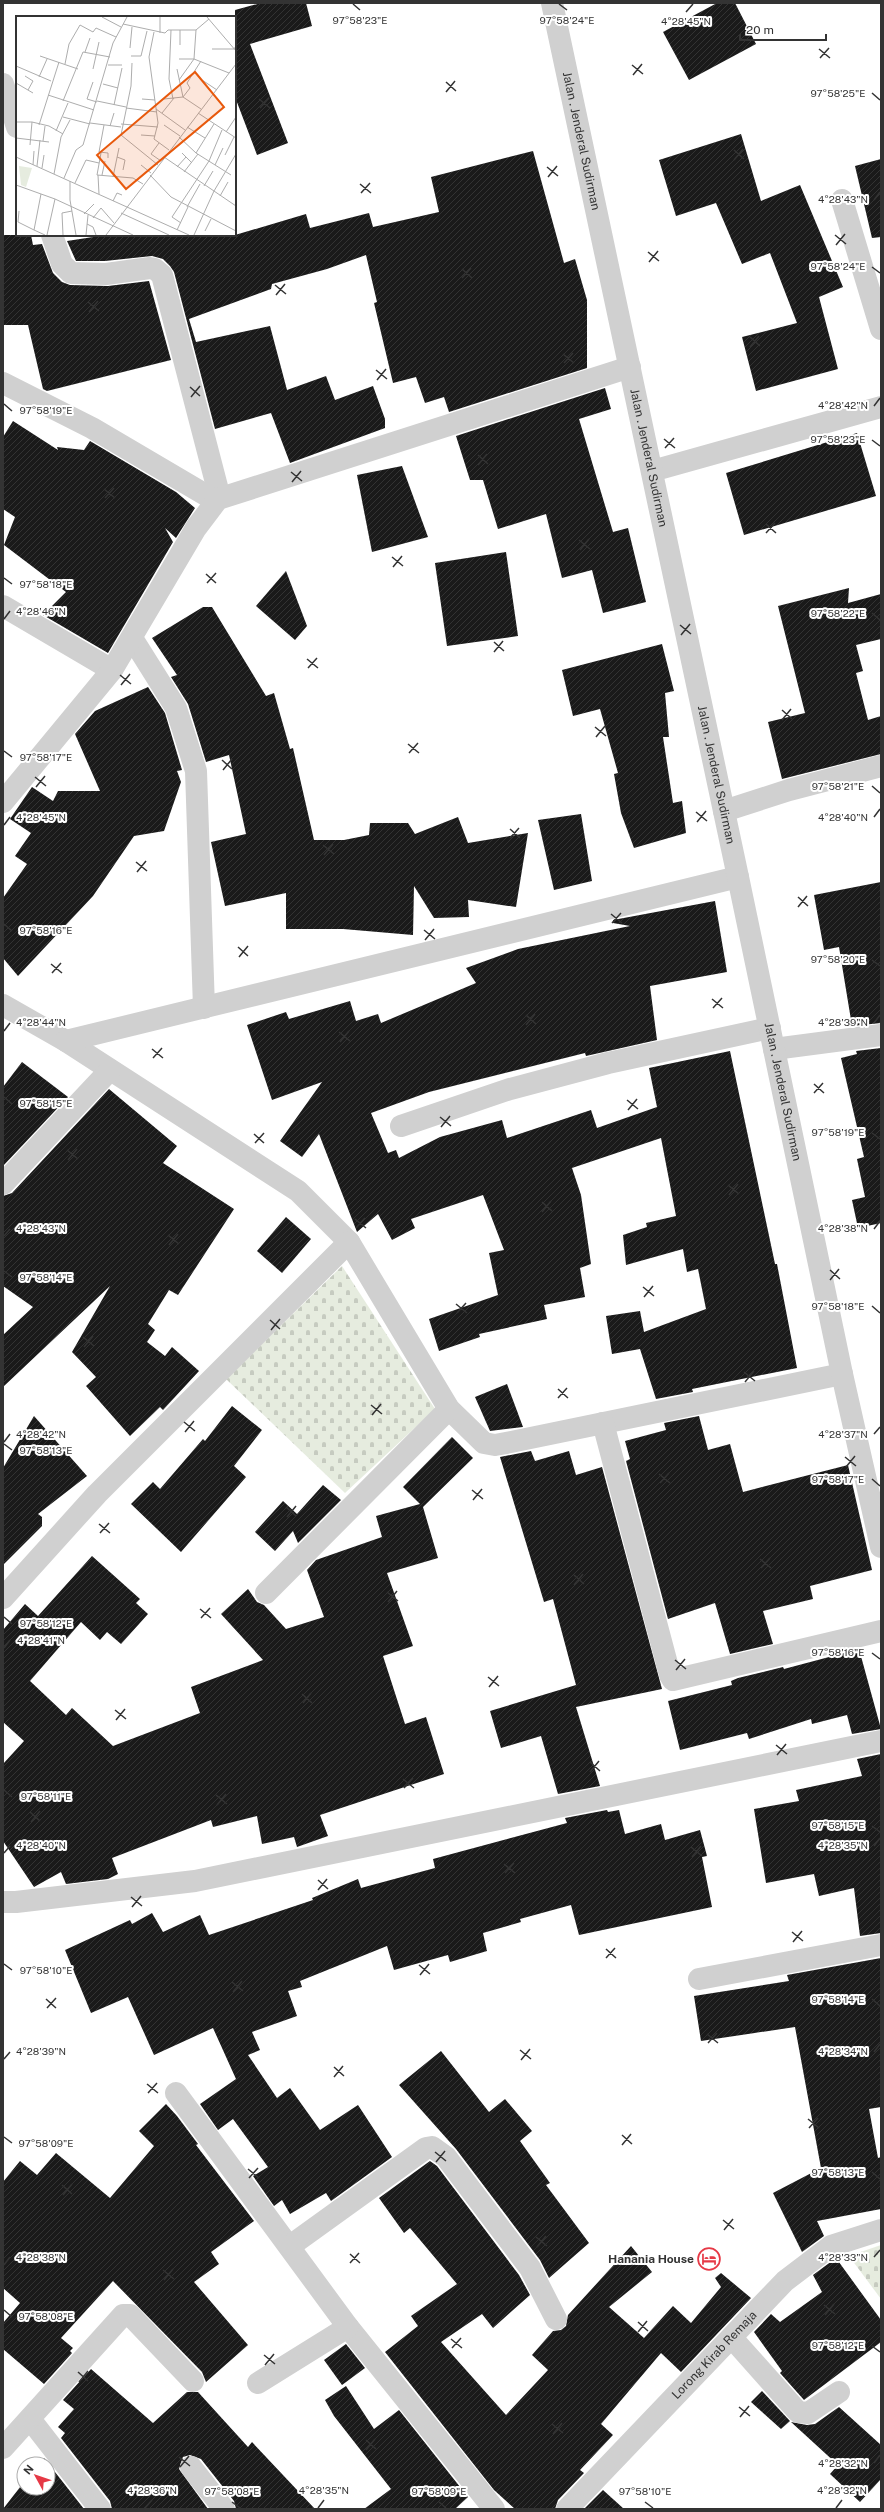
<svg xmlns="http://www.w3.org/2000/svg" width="884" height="2512" font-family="'Public Sans',sans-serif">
	<defs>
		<pattern id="cemetery-stones" width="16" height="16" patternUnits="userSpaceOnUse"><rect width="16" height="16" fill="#e6ecdf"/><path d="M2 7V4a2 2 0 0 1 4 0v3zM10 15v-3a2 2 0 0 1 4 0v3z" fill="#c6cbc0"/></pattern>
		<pattern id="building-hatch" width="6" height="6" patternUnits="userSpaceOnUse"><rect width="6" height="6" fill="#1a1a1a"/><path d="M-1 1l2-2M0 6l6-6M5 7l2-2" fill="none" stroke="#333"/></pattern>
	</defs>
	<rect width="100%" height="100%" fill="#fff"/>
	<g fill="url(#cemetery-stones)">
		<path d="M342 1266 435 1409 345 1493 226 1379Z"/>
		<path d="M881 2245V2299L849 2256Z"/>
	</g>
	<g fill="url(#building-hatch)">
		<path d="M261 3H306L312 26 250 44 288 143 257 155 235 97V10Z"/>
		<path d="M717 3H735L756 44 689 80 663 32Z"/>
		<path d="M741 134 761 201 800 185 843 287 819 297 838 369 756 391 742 337 797 323 770 253 742 264 716 203 676 216 659 160Z"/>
		<path d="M533 151 564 263 575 259 587 300V368L449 412 444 397 425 403 416 377 393 383 374 303 377 302 366 255 327 269 272 284 271 289 189 319 196 342 270 326 287 390 326 376 335 400 373 386 385 419V428L290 463 271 413 215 429 174 272 170 266 163 259 152 256 105 261H76L67 241 106 235H235L306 214 310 228 369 213 373 227 439 212 431 177Z"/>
		<path d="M881 159V237L872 238 855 166Z"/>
		<path d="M3 235H31L33 245 42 244 53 273 62 282 70 285 108 286 149 281 171 360 47 391 43 389 28 325H3Z"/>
		<path d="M605 388 611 409 579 419 613 532 628 528 646 602 603 613 592 570 562 578 546 514 498 529 483 480H470L456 436Z"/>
		<path d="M13 421 58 450 57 447 84 450 90 441 176 492 195 508 176 538 165 528 173 542 108 653 43 615 66 592 4 545 15 517 3 509V437Z"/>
		<path d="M857 433 876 496 744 535 726 473Z"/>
		<path d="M402 466 428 537 372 552 357 475Z"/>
		<path d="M506 552 518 636 447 646 435 563Z"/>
		<path d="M286 571 307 626 295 640 256 606Z"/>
		<path d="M849 588 848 603 881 594V639L856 645 863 671 856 673 868 720 881 716V754L782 779 768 722 805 713 778 606Z"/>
		<path d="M203 607H212L266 696 274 693 290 749 293 748 314 840H344L369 835 370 823H408L415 834 458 817 468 843 528 833 516 907 468 900 469 917 434 918 414 886 413 935 343 929H286V893L225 906 211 842 246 834 229 755 206 762 188 704 171 677 177 675 152 638Z"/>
		<path d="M662 644 674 691 665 693 669 737H663L673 803 682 801 686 833 634 848 621 813 614 774 618 773 600 709 573 716 562 670Z"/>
		<path d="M148 687 165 713 182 770 177 771 181 782 164 831 134 836 93 896 18 976 3 958V898L27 864 15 856 31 833 10 819 32 787 53 801 58 791H100L75 734 95 711Z"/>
		<path d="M581 814 592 881 554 890 538 820Z"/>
		<path d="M881 882V1023L852 1026 839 947 824 950 814 895Z"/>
		<path d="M715 901 727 972 650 986 657 1040 586 1056 585 1053 429 1092 371 1113 388 1153 396 1150 399 1158 440 1137 502 1120 507 1138 591 1110 597 1128 657 1107 649 1068 730 1051 775 1264H777L797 1368 692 1389 693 1392 656 1399 640 1349 612 1354 606 1316 640 1311 644 1332 706 1309 698 1269 687 1272 683 1249 626 1265 623 1235 647 1227 646 1223 676 1216 661 1138 572 1168 581 1195 591 1264 580 1268 585 1297 544 1305 547 1319 479 1334 480 1337 439 1351 429 1319 498 1295 489 1253 504 1250 483 1195 411 1219 415 1228 392 1240 378 1214 357 1232 319 1134 302 1157 280 1141 322 1082 272 1100 247 1025 286 1012 289 1019 350 1001 356 1021 378 1014 381 1023 476 983 466 968 518 949 630 926 613 923V920Z"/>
		<path d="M881 1048V1223L858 1228 852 1200 865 1197 857 1159 864 1157 841 1058 857 1054 856 1051Z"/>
		<path d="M22 1062 68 1097 3 1166V1087Z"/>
		<path d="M109 1089 177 1146 163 1163 234 1209 178 1295 169 1290 148 1324 155 1330 147 1342 165 1356 172 1347 199 1371 163 1410 160 1407 130 1436 86 1386 96 1377 72 1352 110 1286 3 1387V1335L33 1307 3 1286V1196L12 1193Z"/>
		<path d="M286 1217 311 1239 282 1273 257 1251Z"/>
		<path d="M507 1384 523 1427 490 1431 475 1397Z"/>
		<path d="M232 1406 262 1430 234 1466 246 1477 181 1552 131 1504 153 1482 160 1489 203 1439 205 1441Z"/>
		<path d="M34 1416 87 1476 38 1514 42 1517V1526L3 1565V1468Z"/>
		<path d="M699 1416 708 1450 730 1444 743 1492 848 1465 872 1570 810 1586 813 1599 763 1611 773 1644 730 1654 715 1603 668 1619 626 1461 630 1459 625 1441 666 1430 664 1423Z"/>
		<path d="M452 1437 473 1458 423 1507 438 1558 387 1573 413 1646 383 1656 405 1724 426 1717 444 1774 320 1815 328 1836 297 1847 294 1837 262 1844 257 1816 213 1827 211 1820 112 1858 118 1874 108 1879 66 1884 61 1872 34 1887 3 1841V1764L24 1741 3 1722V1630L25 1604 38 1616 92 1556 140 1599 136 1603 148 1614 121 1644 107 1632 100 1640 81 1622 30 1681 66 1715 72 1708 113 1746 200 1713 191 1687 263 1660 221 1614 248 1589 257 1602 264 1605 286 1629 324 1617 307 1570 316 1560 382 1537 376 1516 420 1504 403 1487Z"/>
		<path d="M531 1451 535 1461 569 1451 576 1475 602 1467 662 1689 576 1707 600 1786 558 1794 541 1736 501 1748 490 1711 576 1685 553 1599 544 1602 500 1457Z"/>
		<path d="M323 1485 341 1500 298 1543 293 1531 275 1551 255 1532 283 1501 297 1514Z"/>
		<path d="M859 1649 881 1729 852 1734 847 1715 812 1724 811 1719 749 1739 747 1733 680 1750 668 1701 732 1685 731 1681 738 1678 783 1667 784 1669Z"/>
		<path d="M881 1754V1933L860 1936 854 1888 819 1896 814 1874 766 1883 754 1809 799 1801 796 1790 862 1776 857 1759Z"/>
		<path d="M607 1810 608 1812 619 1810 625 1834 661 1824 665 1840 700 1830 707 1856 702 1857 712 1907 579 1935 571 1905 520 1919 521 1922 483 1933 487 1951 450 1962 448 1955 394 1970 387 1946 300 1981 302 1987 288 1991 297 2016 252 2032 260 2050 248 2055 277 2098 290 2088 320 2130 358 2105 392 2157 331 2201 326 2193 290 2214 282 2200 274 2206 253 2176 268 2167 233 2119 218 2130 200 2104 236 2079 213 2028 154 2055 128 1997 91 2013 65 1950 130 1920 132 1924 152 1913 163 1932 200 1915 209 1935 313 1900 312 1898 358 1879 361 1888 435 1868 433 1859 567 1823 565 1818Z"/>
		<path d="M881 1958V2107L869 2109 878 2158 881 2157V2209L817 2221 824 2236 802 2252 773 2193 821 2168 795 2027 701 2041 694 1996 789 1981 787 1975Z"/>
		<path d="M441 2051 489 2112 505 2099 532 2131 520 2141 550 2183 546 2185 589 2243 549 2278 540 2260 456 2149 399 2085Z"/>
		<path d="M166 2104 177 2116 198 2144 196 2145 254 2221 211 2252 219 2264 194 2282 248 2345 206 2382 202 2372 113 2281 61 2338 73 2348 70 2351 72 2353 44 2384 3 2349V2323L20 2303 3 2288V2182L20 2161 37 2175 56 2153 110 2198 154 2146 139 2131Z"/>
		<path d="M430 2161 437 2166 519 2275 530 2295 493 2328 482 2314 441 2342 506 2415 548 2370 532 2355 553 2331 561 2330 566 2326 568 2315 631 2246 652 2272 609 2307 644 2338 673 2306 691 2323 721 2287 715 2278 721 2273 751 2298 681 2372 661 2353 601 2424 613 2435 580 2470 584 2473 558 2500 555 2509H515L494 2490 385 2352 418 2326 411 2316 457 2284 410 2228 404 2233 379 2198Z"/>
		<path d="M836 2258 881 2320V2342L804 2400 780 2373 782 2371 754 2332 771 2314 780 2322 822 2292 813 2275Z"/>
		<path d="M346 2344 365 2368 342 2385 324 2360Z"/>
		<path d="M91 2369 153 2423 187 2392H198L248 2447 252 2442 315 2509H236L234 2501 201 2459 190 2455 183 2457 179 2469 208 2509H112L110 2501 61 2438 65 2433 58 2427 74 2409 63 2400Z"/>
		<path d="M346 2386 374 2429 399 2410 468 2497 455 2509H364L391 2489 334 2416 325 2400Z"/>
		<path d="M762 2391 790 2421 781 2429 751 2402Z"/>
		<path d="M839 2407 881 2445V2479L860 2502 830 2474 838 2465 791 2422 807 2425 815 2424Z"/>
		<path d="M44 2458 84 2509H3L24 2482V2488H48V2464H39Z"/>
		<path d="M603 2490 624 2509H584Z"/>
	</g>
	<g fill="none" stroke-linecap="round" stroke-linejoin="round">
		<g stroke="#d0d0d0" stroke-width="22">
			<path d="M3 84 17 127"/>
			<path d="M842 200 881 329"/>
			<path d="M52 235 62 264 71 273 106 274 150 268 155 269 162 275 220 498"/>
			<path d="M3 383 92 428 216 501"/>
			<path d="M652 471 881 407"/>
			<path d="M3 606 112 670"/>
			<path d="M132 638 176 708 196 771 204 1008"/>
			<path d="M3 802 112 670 196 528 218 499 630 367"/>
			<path d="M724 811 789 790 881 766"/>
			<path d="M3 1005 66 1041 298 1191 349 1242 449 1409 484 1443 495 1445 511 1442 842 1374"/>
			<path d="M66 1041 738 877"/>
			<path d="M774 1049 881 1035"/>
			<path d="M401 1126 510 1089 608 1063 770 1028"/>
			<path d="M3 1184 110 1070"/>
			<path d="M603 1423 670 1675 673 1680 881 1631"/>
			<path d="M266 1593 449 1409"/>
			<path d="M3 1598 97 1494 349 1242"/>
			<path d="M3 1902H16L195 1881 881 1741"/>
			<path d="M699 1979 881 1945"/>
			<path d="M176 2093 348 2327 494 2509"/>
			<path d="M290 2246 426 2148 432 2147 446 2157 530 2268 556 2319"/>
			<path d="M732 2338 798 2412 808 2413 839 2392"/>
			<path d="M258 2383 348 2327"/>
			<path d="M30 2419 100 2509"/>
			<path d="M3 2448 123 2315H130L193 2381"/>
			<path d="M191 2467 224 2509"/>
			<path id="s1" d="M567 2509 785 2281 831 2246 881 2230"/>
		</g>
		<path stroke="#d0d0d0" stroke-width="22" id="s2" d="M552 3 738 877 842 1374 881 1547"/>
	</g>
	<path fill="none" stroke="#333" stroke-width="1.5" d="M353 4 360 10M559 4 567 10M686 12 693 4M819 49 830 58M820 58 829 48M632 65 643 74M633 75 642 64M446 82 456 91M446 92 455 81M872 93 880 100M259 99 270 108M260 108 269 98M734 150 744 159M734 160 743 149M547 167 558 176M548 177 557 166M360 184 371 193M361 193 370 183M874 200 880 192M835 235 846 244M836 245 845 234M648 252 659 261M649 262 658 251M872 267 880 273M462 269 472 278M462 278 471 268M275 285 286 294M276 295 285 284M88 302 99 311M89 312 98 301M750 337 760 346M750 347 759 336M563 354 574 363M564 363 573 353M376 370 387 379M377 380 386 369M190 387 200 396M191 397 200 386M4 404 12 411M874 406 880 398M664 439 675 448M872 440 880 446M665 448 674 438M478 455 488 464M478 465 487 454M291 472 302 481M292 482 301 471M104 489 115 498M105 498 114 488M766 524 776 533M766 533 775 523M579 540 590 549M580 550 589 539M392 557 403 566M393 567 402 556M206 574 216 583M4 578 12 584M207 583 216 573M872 613 880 620M4 619 10 611M680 625 691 634M681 635 690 624M494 642 504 651M494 652 503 641M307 659 318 668M308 668 317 658M120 675 131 684M121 685 130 674M782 710 792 719M782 720 791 709M595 727 606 736M596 737 605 726M408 744 419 753M4 751 12 757M409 753 418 743M222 760 232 769M223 770 232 759M35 777 46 786M872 786 880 793M36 787 45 776M696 812 707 821M874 817 880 809M697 822 706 811M4 825 10 817M510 829 520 838M510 838 519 828M323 845 334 854M324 855 333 844M136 862 147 871M137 872 146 861M798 897 808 906M798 907 807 896M611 914 622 923M612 923 621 913M4 924 12 931M424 930 435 939M425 940 434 929M238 947 248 956M239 957 248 946M872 960 880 966M51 964 62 973M52 973 61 963M712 999 723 1008M713 1008 722 998M526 1015 536 1024M874 1023 880 1015M526 1025 535 1014M4 1031 10 1023M339 1032 350 1041M340 1042 349 1031M152 1049 163 1058M153 1058 162 1048M814 1084 824 1093M814 1093 823 1083M4 1097 12 1104M627 1100 638 1109M628 1110 637 1099M440 1117 451 1126M441 1127 450 1116M872 1133 880 1139M254 1134 264 1143M255 1143 264 1133M67 1150 78 1159M68 1160 77 1149M728 1185 739 1194M729 1195 738 1184M542 1202 552 1211M542 1212 551 1201M355 1219 366 1228M356 1228 365 1218M874 1229 880 1221M168 1235 179 1244M4 1236 10 1229M169 1245 178 1234M830 1270 840 1279M4 1271 12 1277M830 1280 839 1269M643 1287 654 1296M644 1297 653 1286M456 1304 467 1313M872 1306 880 1313M457 1313 466 1303M270 1320 280 1329M271 1330 280 1319M83 1337 94 1346M84 1347 93 1336M744 1372 755 1381M745 1382 754 1371M558 1389 568 1398M558 1398 567 1388M371 1405 382 1414M372 1415 381 1404M184 1422 195 1431M185 1432 194 1421M874 1434 880 1427M4 1442 10 1434M4 1444 12 1450M845 1457 856 1466M846 1467 855 1456M659 1474 670 1483M872 1479 880 1486M660 1483 669 1473M472 1490 483 1499M473 1500 482 1489M286 1507 296 1516M287 1517 296 1506M99 1524 110 1533M100 1533 109 1523M760 1559 771 1568M761 1568 770 1558M574 1575 584 1584M574 1585 583 1574M387 1592 398 1601M388 1602 397 1591M200 1609 211 1618M4 1617 12 1624M201 1618 210 1608M4 1648 10 1640M872 1653 880 1659M675 1660 686 1669M676 1670 685 1659M488 1677 499 1686M489 1687 498 1676M302 1694 312 1703M303 1703 311 1693M115 1710 126 1719M116 1720 125 1709M776 1745 787 1754M777 1755 786 1744M590 1762 600 1771M590 1772 599 1761M403 1779 414 1788M404 1788 413 1778M4 1790 12 1797M216 1795 227 1804M217 1805 226 1794M30 1812 40 1821M31 1822 40 1811M872 1826 880 1832M874 1846 880 1838M691 1847 702 1856M4 1853 10 1846M692 1857 701 1846M504 1864 515 1873M505 1873 514 1863M318 1880 328 1889M318 1890 327 1879M131 1897 142 1906M132 1907 141 1896M792 1932 803 1941M793 1942 802 1931M606 1949 616 1958M606 1958 615 1948M4 1964 12 1970M419 1965 430 1974M420 1975 429 1964M232 1982 243 1991M233 1992 242 1981M46 1999 56 2008M872 1999 880 2006M47 2008 56 1998M707 2034 718 2043M708 2043 717 2033M520 2050 531 2059M874 2052 880 2044M4 2059 10 2052M521 2060 530 2049M334 2067 344 2076M334 2077 343 2066M147 2084 158 2093M148 2093 157 2083M808 2119 819 2128M809 2128 818 2118M622 2135 632 2144M4 2137 12 2143M622 2145 631 2134M435 2152 446 2161M436 2162 445 2151M248 2169 259 2178M872 2172 880 2179M249 2178 258 2168M62 2185 72 2194M63 2195 72 2184M723 2220 734 2229M724 2230 733 2219M536 2237 547 2246M537 2247 546 2236M350 2254 360 2263M874 2257 880 2250M350 2263 359 2253M4 2265 10 2257M163 2270 174 2279M164 2280 173 2269M824 2305 835 2314M4 2310 12 2317M825 2315 834 2304M638 2322 648 2331M638 2332 647 2321M451 2339 462 2348M872 2346 880 2352M452 2348 461 2338M264 2355 275 2364M265 2365 274 2354M78 2372 88 2381M79 2382 88 2371M739 2407 750 2416M740 2417 749 2406M552 2424 563 2433M553 2434 562 2423M366 2440 376 2449M366 2450 375 2439M179 2457 190 2466M874 2463 880 2455M180 2467 189 2456M232 2502 240 2508M439 2502 446 2508M645 2502 653 2508M145 2508 152 2500M318 2508 324 2500M836 2508 842 2500"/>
	<defs>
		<g id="hotel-ring" transform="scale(1.15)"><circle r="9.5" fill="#fff" stroke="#e63946" stroke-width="1.5"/><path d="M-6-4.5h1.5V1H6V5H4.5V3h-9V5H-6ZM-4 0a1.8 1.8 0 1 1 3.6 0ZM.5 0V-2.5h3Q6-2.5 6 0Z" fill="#e63946"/></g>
	</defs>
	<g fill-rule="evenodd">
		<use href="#hotel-ring" x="709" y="2259"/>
	</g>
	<g text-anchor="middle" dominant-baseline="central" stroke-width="4" stroke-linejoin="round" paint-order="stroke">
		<g font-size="12" fill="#333" stroke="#fff">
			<text stroke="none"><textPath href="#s2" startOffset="141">Jalan . Jenderal Sudirman</textPath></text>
			<text stroke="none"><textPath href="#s2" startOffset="465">Jalan . Jenderal Sudirman</textPath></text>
			<text stroke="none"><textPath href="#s2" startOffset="789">Jalan . Jenderal Sudirman</textPath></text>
			<text stroke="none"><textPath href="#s2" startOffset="1113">Jalan . Jenderal Sudirman</textPath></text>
			<text stroke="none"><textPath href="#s1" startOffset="213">Lorong Kirab Remaja</textPath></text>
		</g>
		<g font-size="12" font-weight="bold" fill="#333" stroke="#fff" text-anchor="end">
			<text x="694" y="2259">Hanania House</text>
		</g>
	</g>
	<g transform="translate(16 16)">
		<rect width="220" height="220" fill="#fff"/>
		<path d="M3 150 16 152 10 171 5 169Z" fill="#e6ecdf"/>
		<path fill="none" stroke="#adadad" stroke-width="1" d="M86 1 105 11M191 1 220 35M107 8 149 17 152 14H180L193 3M155 14 153 63 157 83M138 16 133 41 142 107 138 123 153 134M144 17V1M164 29V14M114 32 116 11M196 33H218L220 30M69 36 74 22M24 40 62 53M115 40H125L131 15M163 43H178L213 57M116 47 115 70 105 119 142 149M49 48 53 28 64 9 77 16 80 12 100 21M92 49H106M0 50 35 65M77 53 83 26M161 53 167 81M9 60 17 65 12 74M23 61 31 43M163 64 178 43 180 14M186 64 201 74M77 66 71 83 81 86M0 67 17 77M87 68 102 72M32 79 78 94M167 81 174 72 171 67 185 45M126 83 139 84M148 83 167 81 185 93M47 85 67 36 94 41M81 85 110 91M98 89 106 52M110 92 141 96M140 93 169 114M146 97 158 82M182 97 220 122M47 101 74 108M0 106H16M74 107 105 111M105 108 142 111M23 109 43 46M88 109 83 136 92 137V142M148 109 164 120M94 110 98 97M171 111 189 122M40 115 52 87M210 116 220 101M125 119 139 120M163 121 180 137 215 159M0 122 33 126M27 125 29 110M143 127 135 138 145 145M14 129 16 106 33 110 47 118M85 137 81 159 117 162 127 168M166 137 176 147M180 137 198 108M209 139 218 121M0 141 173 219M101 141 109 144 107 154M148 141 220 190M17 149 18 135M125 149 135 157M199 149 207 132M21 150 24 124M161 151 170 141M26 152 28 139M168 156 182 138M38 158 45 121 54 104M82 159 83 178M86 159 89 145M134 159 155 181 220 215M97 161 103 132M48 162 60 134 67 129 97 27 111 1M54 165V184L60 219M59 167 70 144 83 147M0 169 39 183 117 219M188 170 197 155M25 178 18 214 29 219M204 180 212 166M97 185 101 177 106 179M171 191 184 168M3 195 2 206 18 214M105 197 153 219M68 198 78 188M77 202 85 192 98 207M165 207 156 201 193 145 206 114M71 208 77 211 80 219M161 214 172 191M189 215 195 203M31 219 39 183M47 219 46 197 56 195M70 219 72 199M90 219 220 48M178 219 198 175 220 138"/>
		<path fill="#e8590c" fill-opacity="0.15" stroke="#e8590c" stroke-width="2" d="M179 56 208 91 110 173 81 139Z"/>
		<rect width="220" height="220" fill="none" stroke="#333" stroke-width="2"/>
	</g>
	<g font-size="10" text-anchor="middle" fill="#333" stroke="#fff" stroke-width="4" stroke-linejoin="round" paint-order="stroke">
		<text x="360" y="24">97°58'23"E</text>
		<text x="567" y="24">97°58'24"E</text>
		<text x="686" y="25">4°28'45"N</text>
		<text x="838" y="97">97°58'25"E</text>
		<text x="843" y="203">4°28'43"N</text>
		<text x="838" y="270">97°58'24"E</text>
		<text x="843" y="409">4°28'42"N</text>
		<text x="46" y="414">97°58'19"E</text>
		<text x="838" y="443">97°58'23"E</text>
		<text x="46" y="588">97°58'18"E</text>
		<text x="41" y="615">4°28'46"N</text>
		<text x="838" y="617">97°58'22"E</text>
		<text x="46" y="761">97°58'17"E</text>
		<text x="838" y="790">97°58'21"E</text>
		<text x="41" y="821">4°28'45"N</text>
		<text x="843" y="821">4°28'40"N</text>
		<text x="46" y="934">97°58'16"E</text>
		<text x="838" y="963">97°58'20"E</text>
		<text x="41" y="1026">4°28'44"N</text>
		<text x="843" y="1026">4°28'39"N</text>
		<text x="46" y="1107">97°58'15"E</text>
		<text x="838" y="1136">97°58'19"E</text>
		<text x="41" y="1232">4°28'43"N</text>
		<text x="843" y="1232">4°28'38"N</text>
		<text x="46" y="1281">97°58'14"E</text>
		<text x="838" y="1310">97°58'18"E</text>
		<text x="41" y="1438">4°28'42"N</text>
		<text x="843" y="1438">4°28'37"N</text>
		<text x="46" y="1454">97°58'13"E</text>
		<text x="838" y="1483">97°58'17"E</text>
		<text x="46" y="1627">97°58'12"E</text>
		<text x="41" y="1644">4°28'41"N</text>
		<text x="838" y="1656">97°58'16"E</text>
		<text x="46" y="1800">97°58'11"E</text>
		<text x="838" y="1829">97°58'15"E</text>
		<text x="41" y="1849">4°28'40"N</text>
		<text x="843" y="1849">4°28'35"N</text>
		<text x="46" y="1974">97°58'10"E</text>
		<text x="838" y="2003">97°58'14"E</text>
		<text x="41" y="2055">4°28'39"N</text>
		<text x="843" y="2055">4°28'34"N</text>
		<text x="46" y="2147">97°58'09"E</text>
		<text x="838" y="2176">97°58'13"E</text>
		<text x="41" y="2261">4°28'38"N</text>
		<text x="843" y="2261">4°28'33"N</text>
		<text x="46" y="2320">97°58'08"E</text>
		<text x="838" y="2349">97°58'12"E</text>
		<text x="843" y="2467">4°28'32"N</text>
		<text x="152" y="2494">4°28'36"N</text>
		<text x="324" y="2494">4°28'35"N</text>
		<text x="842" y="2494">4°28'32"N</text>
		<text x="232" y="2495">97°58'08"E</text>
		<text x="439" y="2495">97°58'09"E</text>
		<text x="645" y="2495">97°58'10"E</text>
	</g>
	<rect width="884" height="2512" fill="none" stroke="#333333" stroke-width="8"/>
	<g transform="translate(36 2476) rotate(310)"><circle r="19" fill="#ffffff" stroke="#adadad"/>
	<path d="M0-3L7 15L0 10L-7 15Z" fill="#e63946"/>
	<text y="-6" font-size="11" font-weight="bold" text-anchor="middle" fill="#333333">N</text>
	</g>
	<path d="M740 34v6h86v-6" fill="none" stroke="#333333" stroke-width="2"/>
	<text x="746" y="34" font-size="12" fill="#333333" stroke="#ffffff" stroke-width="3" paint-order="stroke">20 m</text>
</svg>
